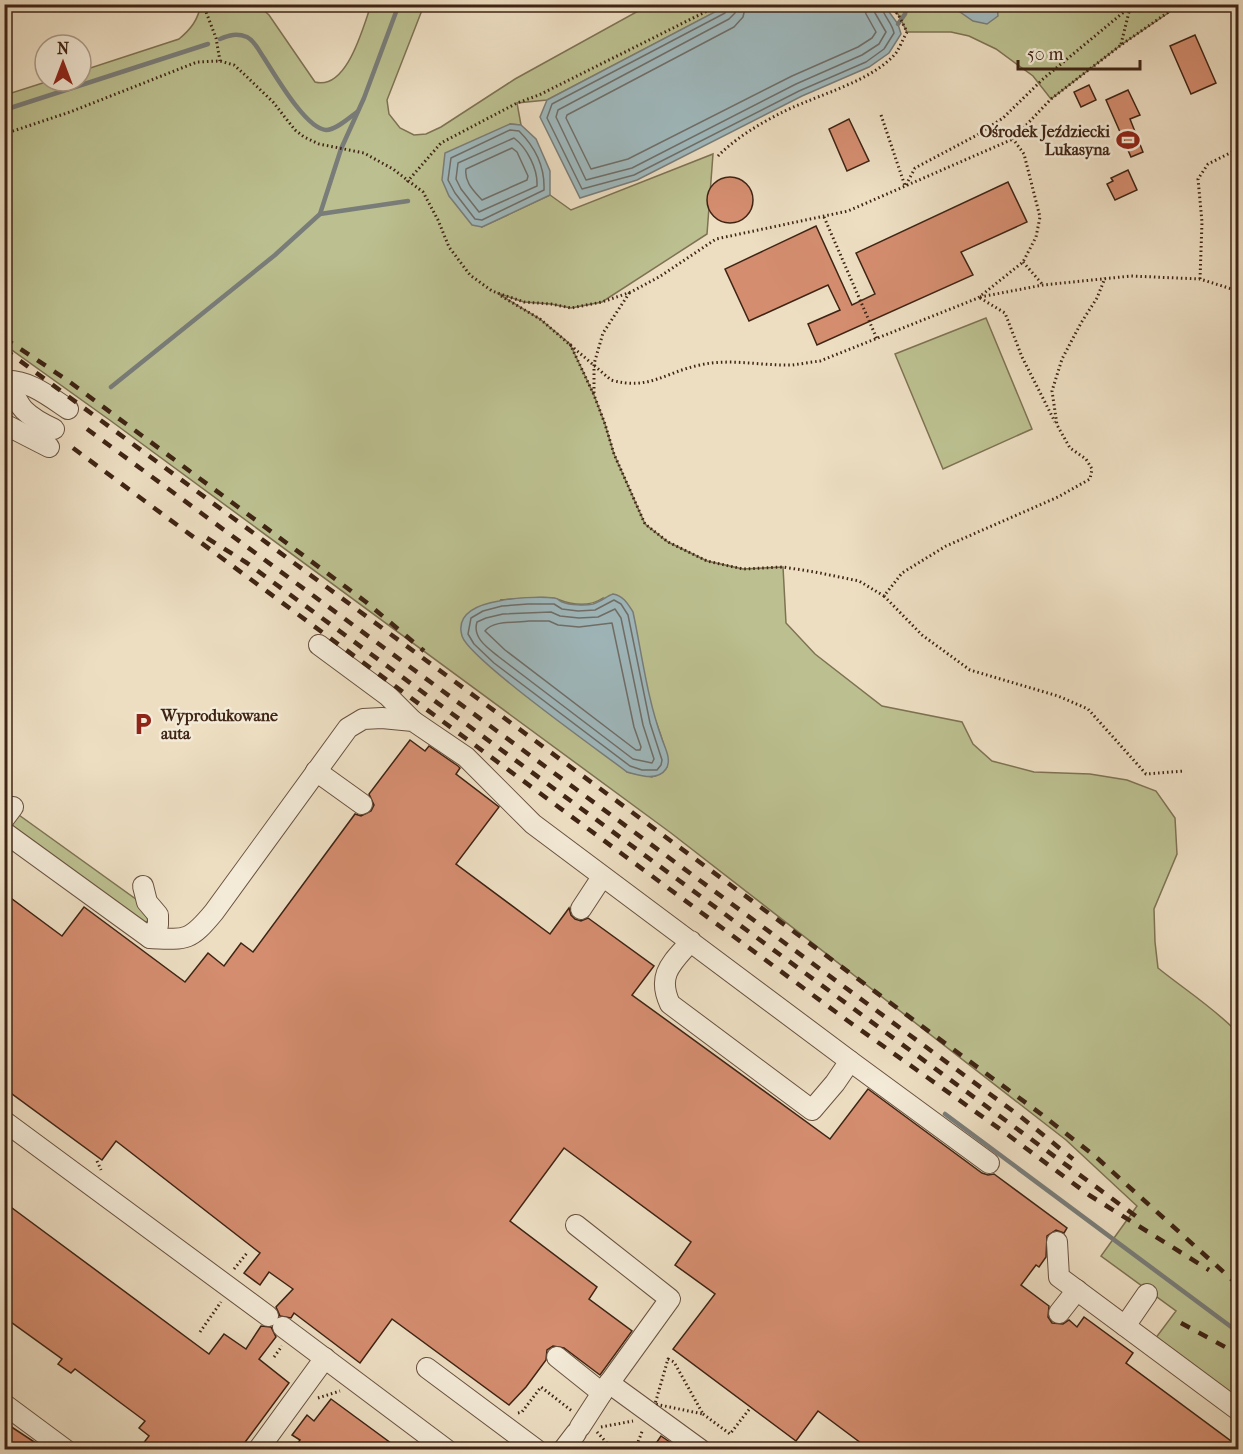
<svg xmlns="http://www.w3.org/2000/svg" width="1243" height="1454" font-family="'IM FELL French Canon',serif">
	<rect width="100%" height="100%" fill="#eddec2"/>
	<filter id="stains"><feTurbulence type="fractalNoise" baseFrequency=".00333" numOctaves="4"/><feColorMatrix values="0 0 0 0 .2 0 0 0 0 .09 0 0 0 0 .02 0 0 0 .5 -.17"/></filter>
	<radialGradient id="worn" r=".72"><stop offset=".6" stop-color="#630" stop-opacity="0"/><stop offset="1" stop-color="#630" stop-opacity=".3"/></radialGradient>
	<g fill="#bcc090" stroke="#7e7252" stroke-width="1.5" fill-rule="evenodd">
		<path d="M201 4 258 5 269 15 315 82C347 91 363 27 371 5H424L387 100 389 114 400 128 414 135 426 134 441 127 515 79 649 5H729L547 100 517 103 521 125 510 124 482 227 550 195 571 210 713 154 707 234 602 302 571 308 551 304 524 302 497 293 540 319 570 344 594 395 605 424 614 454 645 524 668 542 707 561 743 569 783 567 786 623 815 654 882 706 962 722 973 744 992 761 1034 772 1090 774 1127 780 1156 791 1175 818 1177 854 1154 909 1155 942 1158 968C1184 989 1211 1006 1234 1029L1238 1031V1402L1146 1351 1176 1311 1101 1256 1137 1206 1066 1140 671 833 111 421 5 345V95L49 81H81V71L179 39C191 29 198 20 201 4ZM527 598C536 598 549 596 557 599 572 605 588 608 603 598 615 627 672 745 667 767L652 777 627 772 501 600Z"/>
		<path d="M884 5H1180L1121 45 1051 99 1033 76 996 49 969 36 951 32H907L898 14Z"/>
		<path d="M986 318 1032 429 943 469 895 354Z"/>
		<path d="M5 805 144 905 148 921 143 923 5 827Z"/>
	</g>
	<g fill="#9fb9be" stroke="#797d7a" stroke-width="1.5">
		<path d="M728 5H884L898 24 901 34 889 53 869 67 802 96 637 180 580 198 540 117 547 100Z"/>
		<path d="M950 5H997L998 16 987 24 973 21Z"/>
		<path d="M510 124 521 125 536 139 550 171V195L482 227 472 225 449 196 442 180 445 153Z"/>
		<path d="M613 594C624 596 628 604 633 612 642 654 647 698 662 739 665 748 672 760 666 769 657 782 639 775 627 772 601 752 469 659 462 636 455 612 481 604 499 601 512 598 541 596 554 598 560 599 556 599 562 602 570 605 585 606 593 604 600 602 607 596 613 594Z"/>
	</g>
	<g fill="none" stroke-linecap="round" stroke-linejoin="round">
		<g stroke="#6f6e69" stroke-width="1.5">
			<path d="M729 4 725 13 552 104 547 118 582 189 634 175 799 91 866 62 884 49 894 33C892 22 882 15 881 4"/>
			<path d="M737 4 735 13 729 19 558 110 556 117 586 180 632 168 796 84 862 55 879 44 886 32 875 13 873 4"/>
			<path d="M746 4 743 17 734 27 567 115 566 118 591 169 628 159 792 76 858 47 872 38 876 32 866 14 864 4"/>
			<path d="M510 130 519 131C535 147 545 167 544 190L482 220 475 219 455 193 448 180 451 158Z"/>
			<path d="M514 138C527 148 538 169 537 186L479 212 461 189 456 179 458 163Z"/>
			<path d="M512 148 517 152 528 176 527 180 482 200C474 191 464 182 466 169Z"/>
			<path d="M614 600 621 604 628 615 650 723 662 760 661 765 657 770H642L630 766 494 663 474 644 468 634 471 618 483 611 502 606 528 604H554L562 609 578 611 595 610Z"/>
			<path d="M615 609 621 618 643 725 654 759 652 763 633 759 499 657C488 648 472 638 477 622L486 618 503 614 551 612 560 616 579 618 598 617Z"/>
			<path d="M529 621H549L558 625 579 627 612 623 634 727 641 747 640 750H636L505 650 485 631C493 620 516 623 529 621Z"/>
		</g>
		<g stroke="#797d7a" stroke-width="4.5">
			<path d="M898 24 905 14 907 4"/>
			<path d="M220 39C229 35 237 33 247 37 255 41 259 51 264 58 275 75 306 129 326 130 336 130 349 118 357 112"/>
			<path d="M4 110 208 44"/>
			<path d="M320 214 408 201"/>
			<path d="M111 387 275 255 320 214 341 149 364 98 399 4"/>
			<path d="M945 1114 1238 1332"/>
		</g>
	</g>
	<g fill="#d48d6f" stroke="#3f2414" stroke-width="1.5">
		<path d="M1195 35 1216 83 1191 94 1170 46Z"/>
		<path d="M1089 85 1096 100 1081 107 1074 92Z"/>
		<path d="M1128 90 1140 115 1130 119 1143 152 1131 157 1106 100Z"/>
		<path d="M849 119 869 161 847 171 829 129Z"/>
		<path d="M1128 170 1137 190 1115 200 1107 184 1113 181 1111 178Z"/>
		<circle cx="730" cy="200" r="23"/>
		<path d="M1008 182 1027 222 961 252 973 275 817 345 808 324 840 310 828 285 749 321 725 269 816 226 852 305 875 294 856 253Z"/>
		<path d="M410 740 425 751 429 746 458 766 460 768 456 774 499 807 456 864 550 934 569 908 571 915 575 919 581 921 588 918 654 966 632 995 830 1139 868 1089 982 1173 988 1175 994 1174 1067 1228 1064 1233 1056 1230 1047 1236 1046 1257 1039 1267 1036 1265 1021 1285 1049 1306 1048 1317 1052 1323 1063 1324 1069 1320 1077 1327 1084 1317 1133 1353 1126 1363 1239 1447V1449H869L818 1411 796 1441 673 1349 715 1294 675 1265 691 1242 564 1148 510 1221 597 1287 589 1299 632 1331 600 1375 564 1348 553 1346 547 1350 546 1360 526 1387 509 1405 392 1319 360 1363 294 1313 291 1318 280 1316 276 1307 293 1289 269 1272 260 1285 244 1273 260 1253 116 1141 102 1160 4 1088V893L62 936 84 907 185 982 208 953 224 966 241 943 253 952 355 814 361 816 371 811 374 805 369 794Z"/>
		<path d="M4 1202 209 1354 224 1334 246 1349 261 1326 271 1327 276 1337 259 1359 289 1383 240 1449H139L149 1436 139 1428 145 1421 75 1369 71 1373 58 1364 62 1359 4 1317Z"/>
		<path d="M331 1399 399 1449H293L300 1440 292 1435 307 1415 314 1421Z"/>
		<path d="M4 1422 45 1449H4Z"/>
		<path d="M661 1436 680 1449H652Z"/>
	</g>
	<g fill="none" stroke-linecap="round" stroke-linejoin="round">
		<g stroke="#6a5240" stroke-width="22">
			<g id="minor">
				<path d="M4 381C28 379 50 397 68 409"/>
				<path d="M4 389C17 392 16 402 24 410 33 419 43 424 54 429"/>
				<path d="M4 424 49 447"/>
				<path d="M319 645 388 696 413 721"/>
				<path d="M316 771 362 804"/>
				<path d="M4 819 13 807"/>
				<path d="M4 832 150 938C187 940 190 941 214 912L348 728 363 719 382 718 413 721 466 757 533 824 850 1061 835 1083 812 1110 670 1004C656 974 673 962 691 941"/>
				<path d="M143 886 147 902 158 915V925L150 938"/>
				<path d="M581 909 602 877"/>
				<path d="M850 1061 989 1163"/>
				<path d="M4 1121 268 1316"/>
				<path d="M576 1225 670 1299 602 1393 580 1427"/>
				<path d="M1057 1242 1059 1277 1238 1410"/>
				<path d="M1059 1313 1077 1290"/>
				<path d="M1125 1326 1147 1294"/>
				<path d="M283 1327 447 1450"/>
				<path d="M557 1357 602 1393"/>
				<path d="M427 1368 537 1450"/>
				<path d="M609 1383 701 1450"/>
				<path d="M4 1404 66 1450"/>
				<path d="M258 1450 325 1358"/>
				<path d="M563 1450 576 1433"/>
			</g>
		</g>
		<g stroke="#3f2414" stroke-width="3" stroke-dasharray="1.5 3" stroke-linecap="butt">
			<path d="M203 4 216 38 220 61"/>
			<path d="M1121 44 1131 4"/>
			<path d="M881 115 905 186"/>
			<path d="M4 134 70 112 197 62 220 61 234 65 244 74 273 102 295 130 304 137 319 144 364 153 393 169 423 192 438 220 449 247 470 275 492 291 524 302 551 304 571 308 602 302 631 292 659 277 716 239 848 211 1013 139 1051 99 1121 45 1180 4"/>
			<path d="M718 156C739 134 779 112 808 101 835 90 877 76 896 53 900 47 903 39 907 32L898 14 884 4"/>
			<path d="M407 182 441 143 517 103 539 95 721 4"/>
			<path d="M906 185 915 168 977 135 1003 118 1043 79 1125 11 1129 4"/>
			<path d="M824 217 877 339"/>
			<path d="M1023 262 1043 285"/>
			<path d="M1200 279 1202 222 1198 179 1208 164 1238 149"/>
			<path d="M501 296 540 319 611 380C649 391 665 372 700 365 731 358 761 366 792 365 801 364 811 362 820 361L978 298 1023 262 1036 237 1040 217 1024 154 1013 139"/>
			<path d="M980 297 1043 285 1131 276 1200 279 1238 291"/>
			<path d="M980 298 1005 313 1022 357 1055 422"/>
			<path d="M570 344 594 395 605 424 614 454 645 524 668 542 707 561 743 569 783 567 815 572 859 581 884 596 902 573 946 546 1058 497 1090 479 1092 469 1086 459 1070 448 1057 425 1052 391 1062 359 1081 323 1097 298 1105 278"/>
			<path d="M594 393V364L603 333 630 292"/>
			<path d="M884 596 922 635 970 670 1058 696 1088 709 1146 774 1184 771"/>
			<path d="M97 1161 101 1170"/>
			<path d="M234 1269 247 1253"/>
			<path d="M200 1332 221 1302"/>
			<path d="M274 1357 282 1346"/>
			<path d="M668 1359 674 1362 703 1414 655 1404Z"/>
			<path d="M318 1398 340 1391"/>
			<path d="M518 1413 522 1412 541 1387 572 1411"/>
			<path d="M703 1414 730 1434 751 1407"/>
			<path d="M601 1427 633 1421"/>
			<path d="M597 1432 613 1450"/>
			<path d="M635 1450 643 1429"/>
		</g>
		<use href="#minor" stroke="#f3ead7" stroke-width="20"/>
		<g stroke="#3f2414" stroke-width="4.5" stroke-dasharray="10 10" stroke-linecap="butt">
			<path d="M4 338 67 380 366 602 424 651"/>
			<path d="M4 349 1041 1114 1096 1157 1238 1285"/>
			<path d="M87 429 1021 1117 1073 1159"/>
			<path d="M73 448 848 1021 1004 1132 1089 1195 1209 1270"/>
			<path d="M207 538 247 563 1137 1217"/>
			<path d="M1181 1323 1238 1354"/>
		</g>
	</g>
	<defs>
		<g id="stadium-bare" transform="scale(1.8)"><path d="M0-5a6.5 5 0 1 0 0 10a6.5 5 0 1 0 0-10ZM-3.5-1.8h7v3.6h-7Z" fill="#8f2418" stroke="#f3ead7" stroke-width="2.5" paint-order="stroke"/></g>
		<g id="parking-bare" transform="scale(1.8)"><path d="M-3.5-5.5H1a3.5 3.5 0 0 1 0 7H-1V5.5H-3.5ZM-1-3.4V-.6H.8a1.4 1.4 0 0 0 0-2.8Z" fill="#8f2418" stroke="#f3ead7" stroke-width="2.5" paint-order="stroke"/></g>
	</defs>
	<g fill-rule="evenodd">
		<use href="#stadium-bare" x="1128" y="140"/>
		<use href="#parking-bare" x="143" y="724"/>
	</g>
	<g text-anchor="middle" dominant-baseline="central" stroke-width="5" stroke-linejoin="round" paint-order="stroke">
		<g font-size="16" font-weight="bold" fill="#3f2414" stroke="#f3ead7" text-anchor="end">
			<text x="1110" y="131">Ośrodek Jeździecki<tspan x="1110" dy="18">Lukasyna</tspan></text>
			<text x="161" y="715" text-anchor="start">Wyprodukowane<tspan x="161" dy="18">auta</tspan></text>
		</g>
	</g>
	<rect width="1243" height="1454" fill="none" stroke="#eddec2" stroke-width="24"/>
	<rect x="6" y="6" width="1231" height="1442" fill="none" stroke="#3f2414" stroke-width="3"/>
	<rect x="12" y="12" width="1219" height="1430" fill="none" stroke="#3f2414" stroke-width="1.5"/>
	<g transform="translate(63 63)"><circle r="28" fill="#f3ead7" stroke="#ab9b89" stroke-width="1.5"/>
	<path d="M0-4.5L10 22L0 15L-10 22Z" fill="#8f2418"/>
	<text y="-9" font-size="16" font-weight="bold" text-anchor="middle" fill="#3f2414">N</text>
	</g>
	<path d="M1018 60v9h122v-9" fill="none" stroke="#3f2414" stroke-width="3"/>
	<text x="1027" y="60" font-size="18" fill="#3f2414" stroke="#f3ead7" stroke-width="4.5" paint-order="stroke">50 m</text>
	<rect width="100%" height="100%" filter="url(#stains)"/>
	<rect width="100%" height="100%" fill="url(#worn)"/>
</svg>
